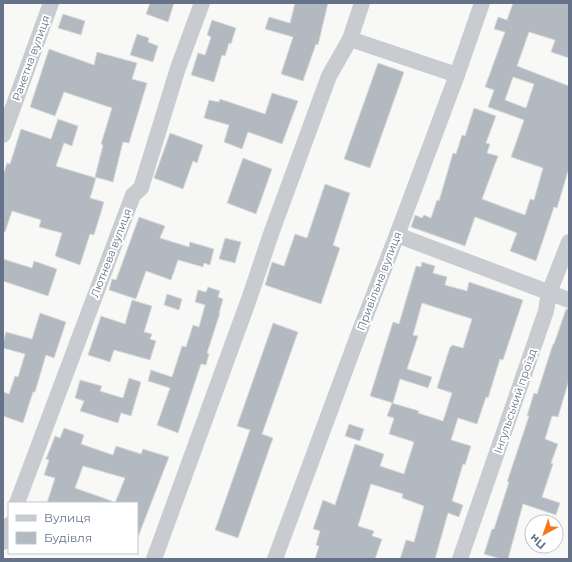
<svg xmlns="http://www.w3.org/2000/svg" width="572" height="562" font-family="Montserrat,sans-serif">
	<rect width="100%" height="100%" fill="#f8f9f6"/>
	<g fill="#b3b9c1" stroke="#dadbd8" fill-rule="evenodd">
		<path d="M150 3H174L168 22 146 14Z"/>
		<path d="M295 3H328L318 45 316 44 303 81 281 74 293 37 265 29 269 17 290 23Z"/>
		<path d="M513 3H569V58L551 52 555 40 529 32 517 66 569 86V168L557 208 554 207 536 261 510 251 517 233 475 217 465 246 411 227 415 215 422 218 424 215 431 218 437 200 439 201 453 153 456 154 462 135 465 136 474 108 496 116 486 143 490 144 487 153 498 156 482 199 525 215 530 199 534 200 543 168 511 157 524 120 488 107 494 90 485 87 505 32 494 29 498 17 507 20ZM513 77 534 84 526 108 505 100Z"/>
		<path d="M63 14 85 21 81 35 58 28Z"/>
		<path d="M212 20 236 28 231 44 229 43 225 56 222 55 214 82 191 75 198 53 205 55 211 37 207 35Z"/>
		<path d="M137 34 149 38 148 42 158 46 153 62 130 55Z"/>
		<path d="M49 49 94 65 97 52 137 63 132 79 147 83 129 143 123 142 113 182 95 177 103 145 101 144 112 108 64 92 55 116 30 107Z"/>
		<path d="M378 63 404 72 370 168 344 159Z"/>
		<path d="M272 93 298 101 282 144 248 132 242 149 224 142 229 125 204 118 209 100 219 102 220 99 265 114Z"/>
		<path d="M58 119 78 126 72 146 64 143 56 166 96 178 90 198 104 202 94 235 90 234 80 265 55 256 62 233 39 227 41 220 12 211 5 232H3V175L7 163 10 164 21 129 51 139Z"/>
		<path d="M170 133 203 145 197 163 193 161 183 189 154 178Z"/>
		<path d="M243 158 272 169 256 214 227 203Z"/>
		<path d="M325 184 350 193 333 245 340 248 321 304 265 285 272 262 284 266 295 234 307 238Z"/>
		<path d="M139 217 165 226 160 238 189 247 190 242 214 249 210 265 204 263 203 267 178 260 171 280 146 271 136 299 109 290 112 279 116 280Z"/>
		<path d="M225 238 241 242 235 263 219 259Z"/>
		<path d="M3 259 32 268 34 261 57 269 48 296 3 281Z"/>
		<path d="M422 262 435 266 433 273 447 277 445 285 467 291 469 282 523 300 503 360 500 359 488 398 486 397 477 424 458 418 451 440 471 446 465 465 463 464 452 501 463 505 459 517 448 513 435 559H400L406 540 414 542 424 506 402 498 403 494 371 484 358 526 374 531 372 536 382 539 375 559H315L319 546 316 545 320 531 313 529 323 500 335 505 355 444 384 454 380 466 404 474 414 442 389 434 394 418 387 416 392 403 419 411 418 413 443 421 452 393 437 388 450 347H451L452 345 463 348 472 319 422 303 413 335 418 336 407 369 432 377 428 388 400 379 393 403 370 396 393 322 399 324 416 266 421 267Z"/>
		<path d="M208 287 220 291 218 297 223 299 219 313H220L207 353 209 354 206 365 201 364 178 433 157 425 170 388 148 381 151 370 172 377 182 346 186 347 193 325 199 327 205 305 195 302 198 290 206 292Z"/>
		<path d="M167 294 182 299 179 310 164 305Z"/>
		<path d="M132 300 152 306 144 332 152 334 150 339 156 341 150 360 114 350 110 362 88 355 101 316 125 324Z"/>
		<path d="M566 309H569V380L558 417 552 416 545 439 558 444 551 463 553 464 542 497 560 503 556 515 523 504 508 559H501L484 554 492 529H494L509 482H507L529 416H527L534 393 537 394 553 344H554Z"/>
		<path d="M40 313 66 322 54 358 46 355 35 392H33L23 423 3 416V392L9 394 15 376 18 377 25 354 3 348V343L6 332 32 339Z"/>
		<path d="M273 323 298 332 262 434 273 438 238 538 215 530 250 430 237 426Z"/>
		<path d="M129 378 141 382 131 416 121 413 118 423 80 411 84 401 75 398 80 380 102 386 100 391 123 398Z"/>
		<path d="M349 424 364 429 360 441 345 436Z"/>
		<path d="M64 428 84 435 81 444 113 455 116 446 141 454 143 449 169 457 138 537H137V503H115L125 478 83 466 75 488 112 501V503H47L55 478 44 475 49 460 46 459 55 436 60 438Z"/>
	</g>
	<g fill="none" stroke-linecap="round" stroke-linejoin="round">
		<g stroke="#c8cbd0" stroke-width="16">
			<path d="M350 39 362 3"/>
			<path d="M3 135 51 3"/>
			<path d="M397 235 569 300"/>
			<path d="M17 503 133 195 141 188 178 68 202 3"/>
			<path d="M3 542 9 525"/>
			<path d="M154 559 249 299 272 231 329 76 350 39 457 75"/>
			<path d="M275 559 359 333 397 235 457 75 482 3"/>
			<path d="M460 559 546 311 549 293 569 242"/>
		</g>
	</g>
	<g text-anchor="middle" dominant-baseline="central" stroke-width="4" stroke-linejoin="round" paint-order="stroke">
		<g font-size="11" fill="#65728a" stroke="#fff">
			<text transform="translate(31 58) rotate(-70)">Ракетна вулиця</text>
			<text transform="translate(111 253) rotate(-69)">Лютнева вулиця</text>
			<text transform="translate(379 281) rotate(-69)">Привільна вулиця</text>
			<text transform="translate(515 401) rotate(-71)">Інгульський проїзд</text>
		</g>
	</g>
	<rect width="572" height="562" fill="none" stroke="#65728a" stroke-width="8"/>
	<rect x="8" y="502" width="130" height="52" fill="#ffffff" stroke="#c1c7d0"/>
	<rect x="16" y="515" width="20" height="6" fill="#c8cbd0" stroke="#c1c7d0"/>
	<text x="44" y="522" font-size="12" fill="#65728a">Вулиця</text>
	<rect x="16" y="532" width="20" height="12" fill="#b3b9c1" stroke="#c1c7d0"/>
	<text x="44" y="542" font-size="12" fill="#65728a">Будівля</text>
	<g transform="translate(544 534) rotate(220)"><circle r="19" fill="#ffffff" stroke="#c1c7d0"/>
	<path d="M0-3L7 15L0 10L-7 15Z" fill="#f2791d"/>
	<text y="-6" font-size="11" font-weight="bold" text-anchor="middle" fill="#65728a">Пн</text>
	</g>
</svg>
